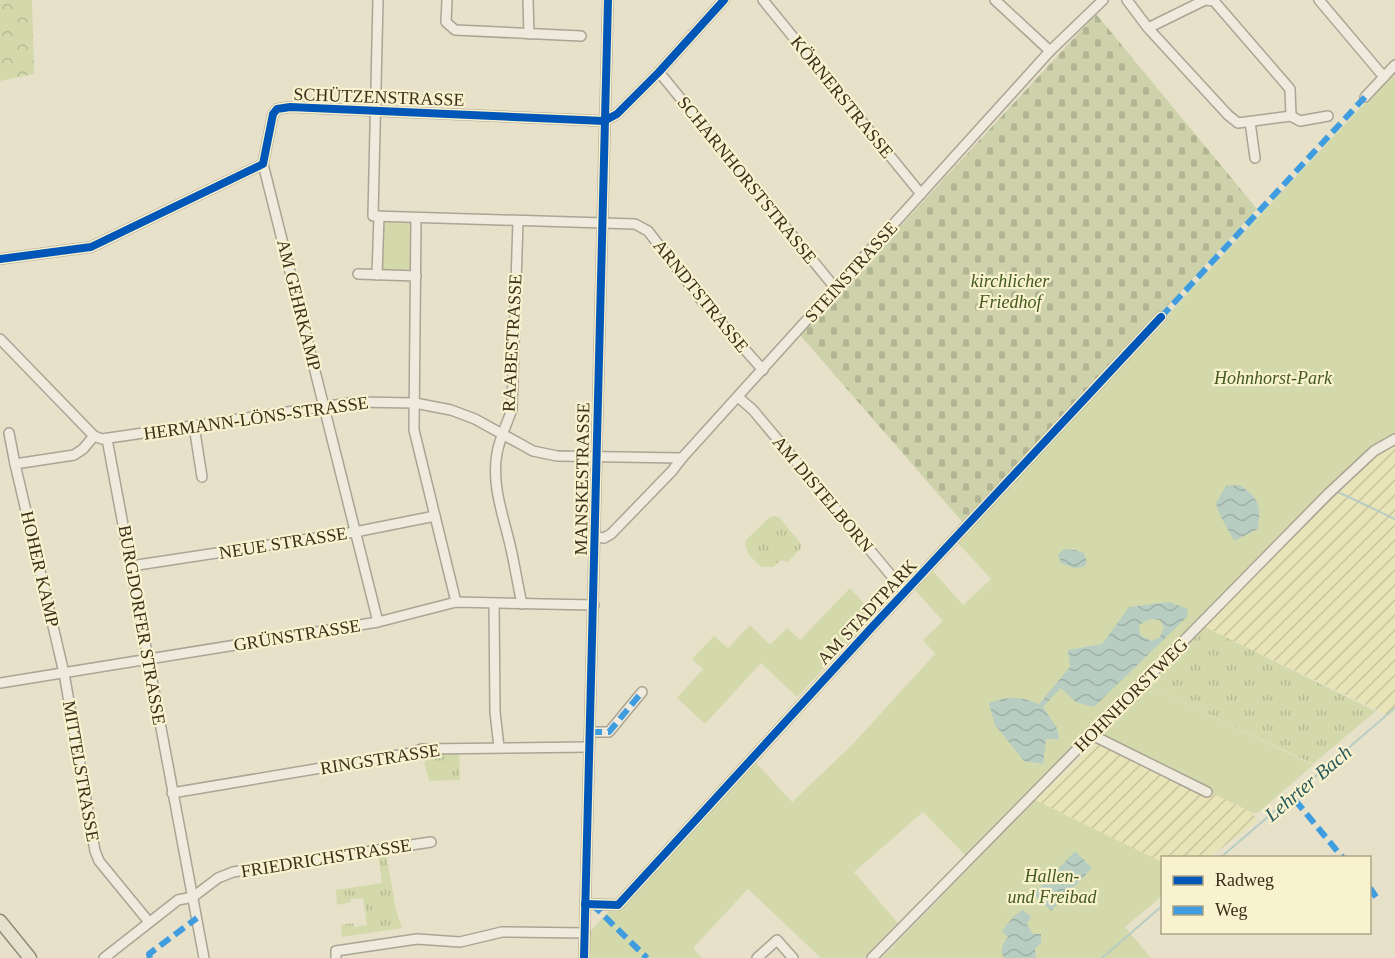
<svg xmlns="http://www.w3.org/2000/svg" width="1395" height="958" font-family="Georgia,serif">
	<defs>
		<pattern id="farmland-furrows" width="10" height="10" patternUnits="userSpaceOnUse" patternTransform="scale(1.5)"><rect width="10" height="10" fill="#e8e4b8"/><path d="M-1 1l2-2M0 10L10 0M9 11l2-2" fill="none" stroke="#c8c49e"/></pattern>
		<pattern id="grass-tufts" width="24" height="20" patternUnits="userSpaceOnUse" patternTransform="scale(1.5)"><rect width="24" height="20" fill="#d3d9ab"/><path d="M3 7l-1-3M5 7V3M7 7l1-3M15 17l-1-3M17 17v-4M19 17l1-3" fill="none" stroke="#b6bb93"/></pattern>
		<pattern id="forest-crowns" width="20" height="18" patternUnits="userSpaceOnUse" patternTransform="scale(1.5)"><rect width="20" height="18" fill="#d3d9ab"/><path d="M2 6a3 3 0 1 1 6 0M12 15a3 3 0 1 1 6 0" fill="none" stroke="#b6bb93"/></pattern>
		<pattern id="cemetery-stones" width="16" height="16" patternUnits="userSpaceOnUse" patternTransform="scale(1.5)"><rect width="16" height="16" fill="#ced2ab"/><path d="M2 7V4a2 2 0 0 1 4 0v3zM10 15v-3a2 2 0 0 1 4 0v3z" fill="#b2b593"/></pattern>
		<pattern id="water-waves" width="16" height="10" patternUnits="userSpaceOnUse" patternTransform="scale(1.5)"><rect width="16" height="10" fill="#b7cdc2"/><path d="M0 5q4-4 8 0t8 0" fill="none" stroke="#9eb0a6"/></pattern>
	</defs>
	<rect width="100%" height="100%" fill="#e7e1ca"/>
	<g fill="url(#farmland-furrows)">
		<path d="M1395 444V711L1389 716 1205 627 1336 490 1370 459Z"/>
		<path d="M1101 739 1253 813 1257 821 1210 857 1162 858V862L1035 800Z"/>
	</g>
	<g fill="url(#grass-tufts)">
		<path d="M775 516 780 518 801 544V548L788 562 781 560 773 567H761L749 555 745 545 746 540 770 517Z"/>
		<path d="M1205 627 1375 711H1376L1313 764 1149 686Z"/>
		<path d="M459 752 460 780 429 781 422 753Z"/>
		<path d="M386 853 396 910 402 928 342 937 341 925 353 923 354 927 367 925 363 898 351 899V902L337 905 336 890 382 883 378 855Z"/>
	</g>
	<path fill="url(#forest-crowns)" d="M0 0H32L34 74 0 81Z"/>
	<path fill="url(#cemetery-stones)" d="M1096 14 1257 209 965 525 800 335Z"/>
	<g fill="#d3d9ab">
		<path d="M1395 71V437L1379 444 969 859 923 812 854 872 901 927 907 931 880 958H821L748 889 693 948 702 958H586L587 935 749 755 792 802 851 746 935 654 923 640 943 621 915 590 933 571 963 605 991 579 958 543 1260 215Z"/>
		<path d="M381 222 413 223 412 273H381Z"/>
		<path d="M850 588 874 615 797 697 761 663 705 724 677 698 703 669 692 659 714 636 728 648 750 625 770 645 787 628 800 640Z"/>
		<path d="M1149 686 1313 765 1259 812 1253 813 1101 739 1100 735Z"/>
		<path d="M1035 800 1162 862V896L1125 927 1151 958H882Z"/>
	</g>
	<g fill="url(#water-waves)" fill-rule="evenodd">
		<path d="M1240 485C1260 499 1261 506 1258 529L1234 541C1228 528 1219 517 1216 503L1226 486Z"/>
		<path d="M1064 549 1075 550 1084 553 1087 562 1084 567 1074 568 1061 563 1058 555Z"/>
		<path d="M1169 602 1188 609 1187 617 1094 707 1076 702 1061 688 1043 707 1057 728 1059 739H1046L1043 764 1024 761 995 725 989 703C1010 696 1019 696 1039 704L1070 667 1068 650 1102 644 1129 607ZM1150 619 1160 620 1164 628 1160 637 1151 641 1140 635 1139 625Z"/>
		<path d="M1075 851 1092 868 1051 911 1034 894Z"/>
		<path d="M1022 910 1031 916 1027 925 1033 934H1041V943L1035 949 1036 958H1004C999 949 1003 944 1008 937L1002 931 1013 917Z"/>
	</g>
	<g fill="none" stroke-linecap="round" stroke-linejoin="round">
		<g stroke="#b7cdc2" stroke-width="2">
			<path d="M1338 492 1395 519"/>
			<path d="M1220 858 1395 708"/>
			<path d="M1102 958 1162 906"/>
		</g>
		<g stroke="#aba494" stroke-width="12">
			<g id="minor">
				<path d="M378 0 373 216 635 224 648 231 706 306 763 370"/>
				<path d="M447 0 446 22 455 30 581 36"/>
				<path d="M528 0 529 34"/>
				<path d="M763 0 921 194"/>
				<path d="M995 0 1050 51"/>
				<path d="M1127 0 1148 28 1228 115 1238 123 1291 116 1290 89 1214 1 1205 0 1148 28"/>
				<path d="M1319 0 1384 77"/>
				<path d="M659 72 836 289"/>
				<path d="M1365 97 1395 65"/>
				<path d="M1291 116 1300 121 1328 116"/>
				<path d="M1250 122 1255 158"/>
				<path d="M263 164 378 622"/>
				<path d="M416 218 414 430 456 602"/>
				<path d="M518 221 512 409C507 424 500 437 497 453 491 486 504 517 511 549 515 567 518 586 522 604"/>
				<path d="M0 259 91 247 263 164 273 114 277 109 290 107 604 121 617 114 659 72 724 0"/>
				<path d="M358 274 416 276"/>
				<path d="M377 275 379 216"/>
				<path d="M0 339 94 436 102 439 356 402 415 403 451 410 475 419 533 451 557 456 682 458"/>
				<path d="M738 397 753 410 905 592"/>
				<path d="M194 426 202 477"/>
				<path d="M9 433 15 464"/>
				<path d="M94 436 83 449 74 455 15 464 64 673 95 851 99 861 149 922"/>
				<path d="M107 439 204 958"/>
				<path d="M596 537 604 538 611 534 672 471 682 458 1050 51 1103 0"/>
				<path d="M131 566 355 532 435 516"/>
				<path d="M494 603 495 712 499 747"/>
				<path d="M0 683 378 622 456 602 594 605"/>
				<path d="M590 732H609L642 692"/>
				<path d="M1092 735 1207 792"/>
				<path d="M172 793 411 753 422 749 589 747"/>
				<path d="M585 904 618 905 874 625 1161 317"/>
				<path d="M104 958 178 900 193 897 218 878 233 872 431 842"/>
				<path d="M336 958V951L417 939 460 942 502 932 585 933"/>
				<path d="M584 958 608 0"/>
				<path d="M757 958 777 940 793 958"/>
				<path d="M872 958 1328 494 1374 451 1395 439"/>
			</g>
		</g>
		<g stroke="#918a7a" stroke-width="15">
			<path id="major" d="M0 921 30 958"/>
		</g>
		<use href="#minor" stroke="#eeeadd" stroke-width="9"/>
		<use href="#major" stroke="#e6e1cd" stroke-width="12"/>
		<g stroke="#3f9ddf" stroke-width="6" stroke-dasharray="12 6" stroke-linecap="butt">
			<path d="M1161 317 1365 97"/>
			<path d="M590 732H609L642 692"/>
			<path d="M1295 800 1343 858"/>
			<path d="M1370 888 1376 897"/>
			<path d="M592 904 647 958"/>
			<path d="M150 958 149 954 197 918"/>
		</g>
		<g stroke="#f9f2ce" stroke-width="11">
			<g id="cycleway">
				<path d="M0 259 91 247 263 164 273 114 277 109 290 107 604 121 617 114 659 72 724 0"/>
				<path d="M585 904 618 905 874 625 1161 317"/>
				<path d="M584 958 608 0"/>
			</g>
		</g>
		<use href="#cycleway" stroke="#0057b8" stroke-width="8"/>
	</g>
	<g text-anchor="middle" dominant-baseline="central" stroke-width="4.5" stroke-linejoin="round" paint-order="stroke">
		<g font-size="18" fill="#3b2e1b" stroke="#f9f2ce">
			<text transform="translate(379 97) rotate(2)">SCHÜTZENSTRASSE</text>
			<text transform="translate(842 97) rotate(51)">KÖRNERSTRASSE</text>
			<text transform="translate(747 180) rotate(51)">SCHARNHORSTSTRASSE</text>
			<text transform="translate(851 272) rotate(-48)">STEINSTRASSE</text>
			<text transform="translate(701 296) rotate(51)">ARNDTSTRASSE</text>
			<text transform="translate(299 305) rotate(76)">AM GEHRKAMP</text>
			<text transform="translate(512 343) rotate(-87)">RAABESTRASSE</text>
			<text transform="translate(256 418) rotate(-8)">HERMANN-LÖNS-STRASSE</text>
			<text transform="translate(582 479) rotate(-89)">MANSKESTRASSE</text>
			<text transform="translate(823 494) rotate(50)">AM DISTELBORN</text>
			<text transform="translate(283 543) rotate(-9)">NEUE STRASSE</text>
			<text transform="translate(40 569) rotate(77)">HOHER KAMP</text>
			<text transform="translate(867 612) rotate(-47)">AM STADTPARK</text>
			<text transform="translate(142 625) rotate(80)">BURGDORFER STRASSE</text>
			<text transform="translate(297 635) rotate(-9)">GRÜNSTRASSE</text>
			<text transform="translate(1131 695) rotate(-45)">HOHNHORSTWEG</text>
			<text transform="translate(380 759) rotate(-9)">RINGSTRASSE</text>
			<text transform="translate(81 771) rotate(80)">MITTELSTRASSE</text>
			<text transform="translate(326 858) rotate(-9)">FRIEDRICHSTRASSE</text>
		</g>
		<g font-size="18" font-style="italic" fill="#445a1f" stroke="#f9f2ce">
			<text x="1010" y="281">kirchlicher<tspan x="1010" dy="21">Friedhof</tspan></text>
			<text x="1273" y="378">Hohnhorst-Park</text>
			<text x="1052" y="876">Hallen-<tspan x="1052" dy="21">und Freibad</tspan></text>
		</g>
		<g font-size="20" font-style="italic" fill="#285a5c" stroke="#f9f2ce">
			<text transform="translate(1308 783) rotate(-40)">Lehrter Bach</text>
		</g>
	</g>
	<rect x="1161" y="856" width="210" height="78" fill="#f9f2ce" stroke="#ada486" stroke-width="1.5"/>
	<rect x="1173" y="876" width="30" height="9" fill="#0057b8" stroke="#ada486" stroke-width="1.5"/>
	<text x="1215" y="886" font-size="18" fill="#3b2e1b">Radweg</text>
	<rect x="1173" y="906" width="30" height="9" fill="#3f9ddf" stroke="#ada486" stroke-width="1.5"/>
	<text x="1215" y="916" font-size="18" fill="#3b2e1b">Weg</text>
</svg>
